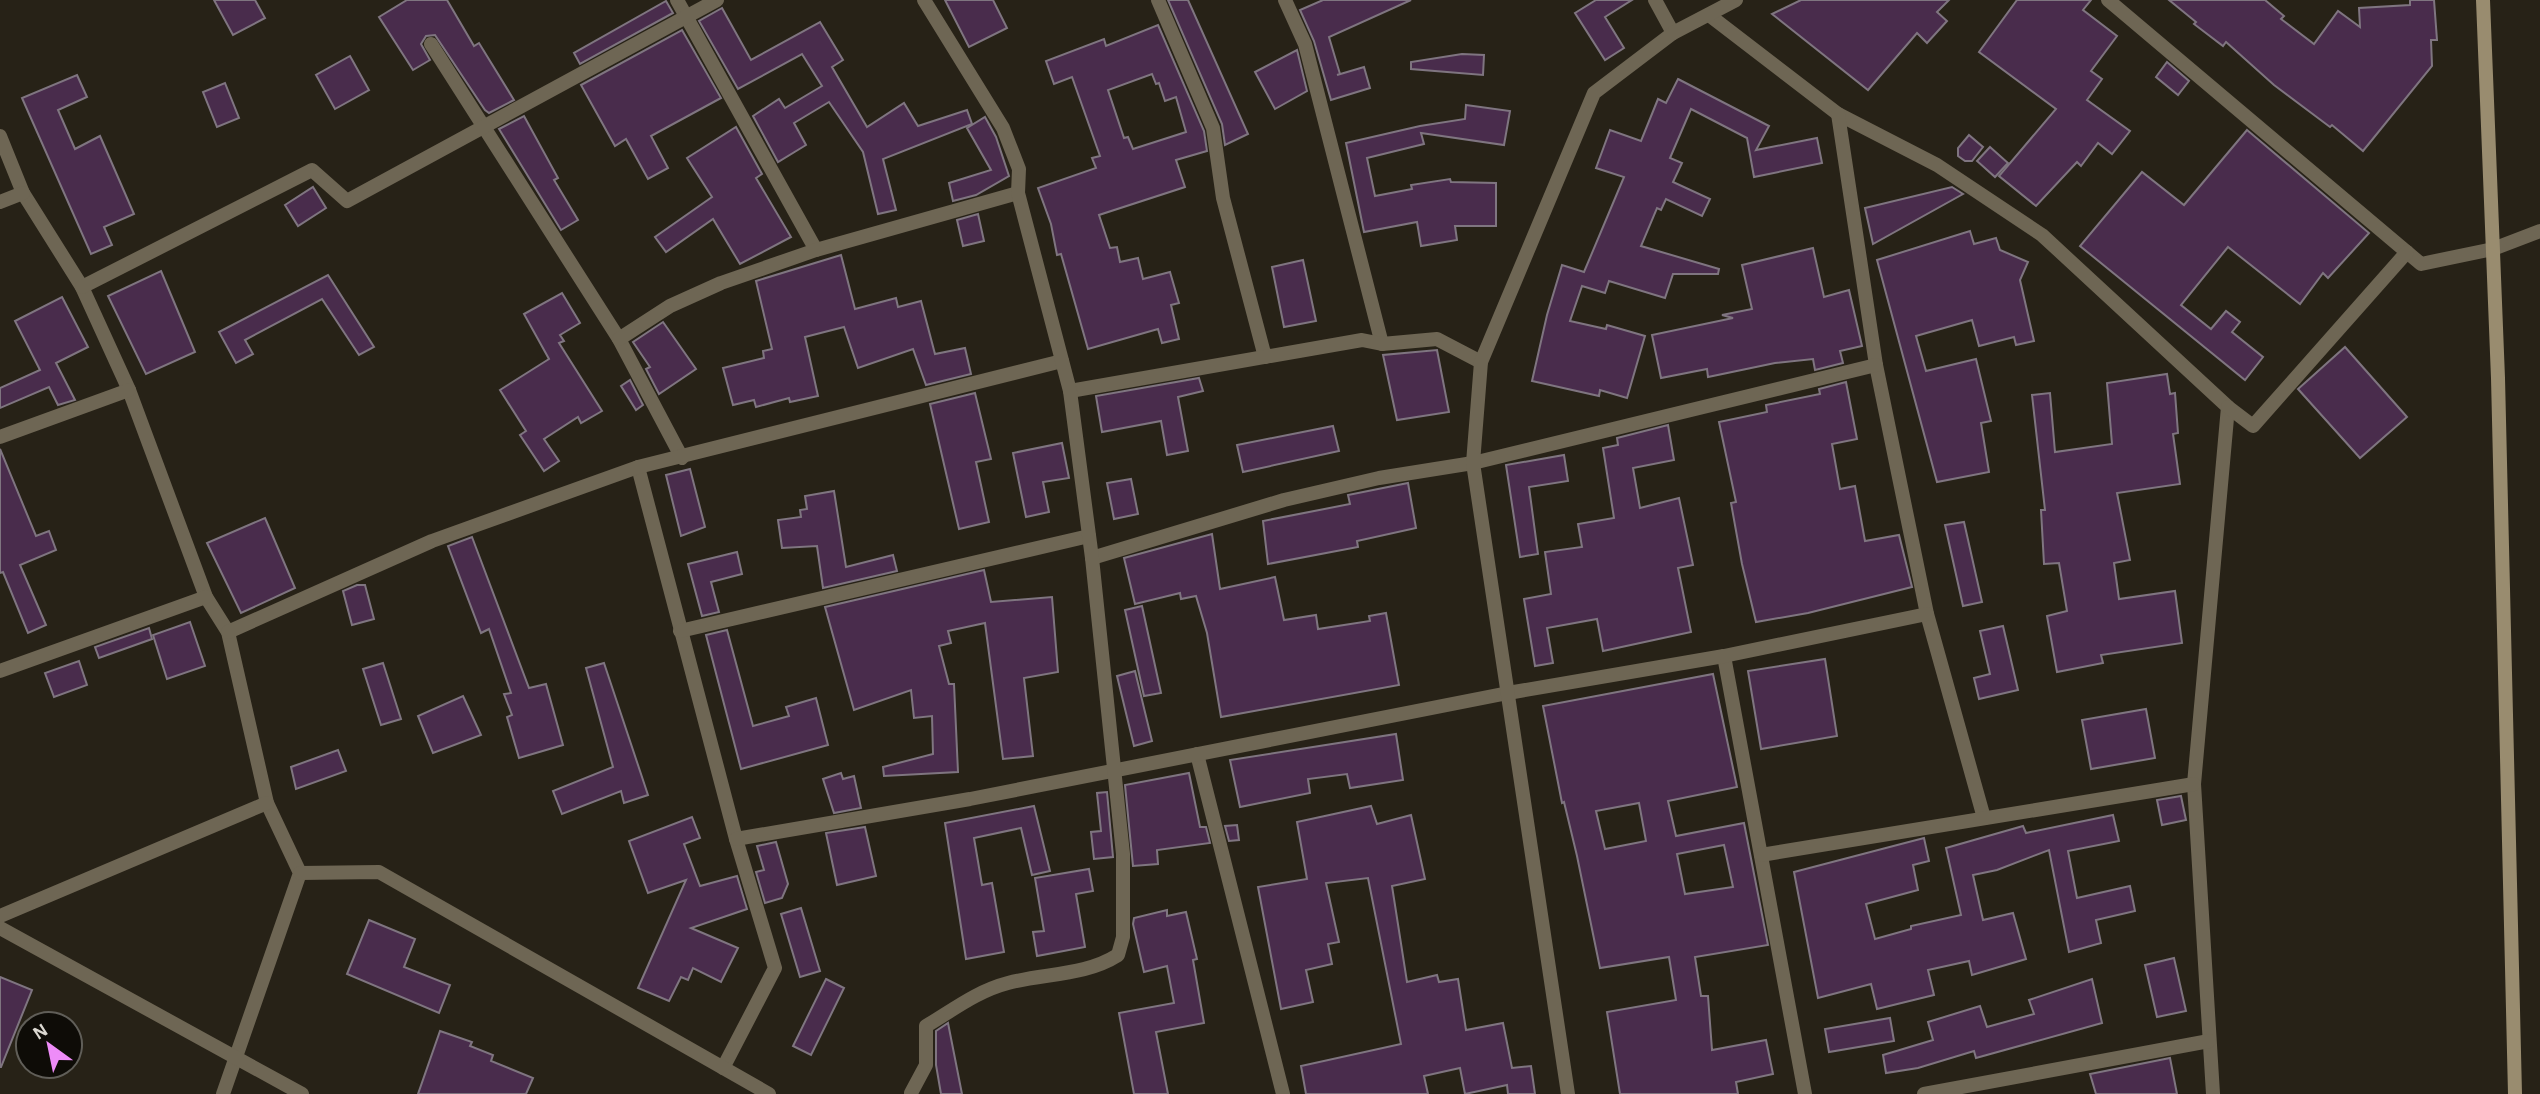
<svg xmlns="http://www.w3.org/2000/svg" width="2540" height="1094" font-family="'Alegreya Sans',sans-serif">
	<rect width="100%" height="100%" fill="#272217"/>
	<g fill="#492c4c" stroke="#7f7580" stroke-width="2" fill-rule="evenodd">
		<path d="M214 0H255L265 18 233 35Z"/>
		<path d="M407 0H447L474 46 479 43 514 100 489 113 485 110 435 35 426 36 421 44 430 60 413 70 379 17Z"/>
		<path d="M945 0H993L1007 28 969 47Z"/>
		<path d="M1168 0H1188L1248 134 1225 145 1222 124Z"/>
		<path d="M1323 0H1411L1329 37 1340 74 1337 75 1364 67 1370 88 1331 100 1314 41 1300 10Z"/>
		<path d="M1596 0H1632L1605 17 1624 48 1605 60 1575 13Z"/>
		<path d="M1801 0H1949L1937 12 1947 21 1927 43 1917 33 1868 90 1772 14Z"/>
		<path d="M2017 0H2091L2083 10 2117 36 2091 71 2102 79 2087 100 2130 131 2112 154 2098 143 2081 166 2077 162 2036 206 1999 176 2056 109 1979 52Z"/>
		<path d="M2169 0H2265L2284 16 2281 19 2314 44 2338 11 2360 27 2359 8 2410 5V0H2434L2437 40H2431L2432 66 2363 151 2332 125 2330 127 2274 85 2226 42 2223 46 2194 24 2196 22Z"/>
		<path d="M666 1 673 13 580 64 574 53Z"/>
		<path d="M722 8 751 60 820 22 843 60 832 67 867 127 904 103 918 126 967 110 972 124 883 159 896 210 878 214 863 152 829 102 794 123 806 145 778 162 753 116 779 99 785 108 822 86 802 54 738 89 699 21Z"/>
		<path d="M1158 25 1204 131 1207 151 1176 160 1185 187 1099 215 1110 248 1117 247 1120 262 1138 258 1143 279 1170 272 1179 303 1171 305 1179 339 1162 343 1158 329 1088 349 1061 254 1057 255 1051 224 1038 188 1096 168 1092 158 1100 156 1072 77 1054 84 1046 61 1104 39 1106 46ZM1152 74 1156 84 1159 83 1165 101 1176 97 1186 132 1133 149 1128 137 1124 138 1108 90Z"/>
		<path d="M682 30 721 98 651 136 668 168 648 179 626 139 615 146 581 85Z"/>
		<path d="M1297 50 1307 91 1275 109 1255 72Z"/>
		<path d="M1462 54 1484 55 1483 75 1411 69V62Z"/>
		<path d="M350 56 369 90 335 109 316 75Z"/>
		<path d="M2167 62 2189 81 2178 95 2156 77Z"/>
		<path d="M77 75 87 97 58 110 75 149 100 136 134 214 104 227 112 245 91 254 22 98Z"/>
		<path d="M1678 79 1769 126 1756 150 1817 138 1822 163 1754 177 1747 138 1691 109 1670 158 1682 163 1673 182 1710 199 1702 216 1666 199 1661 210 1657 208 1641 246 1719 269 1718 274H1673L1665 298 1609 281 1605 293 1582 286 1570 321 1606 329 1607 325 1645 336 1627 398 1600 390 1599 396 1532 381 1547 315 1562 265 1584 272 1624 177 1596 168 1610 130 1641 141 1658 99 1666 103Z"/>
		<path d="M225 83 239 118 217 127 203 92Z"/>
		<path d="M1466 105 1510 111 1504 145 1421 133 1424 144 1367 158 1375 196 1412 189 1411 185 1450 179 1451 182 1496 183V226H1455L1457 240 1421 246 1417 222 1364 232 1346 143 1420 126 1465 119Z"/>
		<path d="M524 116 558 178 554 180 578 220 561 230 499 129Z"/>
		<path d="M985 117 996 137 1009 176 976 195 953 201 949 183 991 170 967 128Z"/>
		<path d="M736 127 762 174 756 178 791 237 740 264 713 219 666 252 655 237 712 197 687 158Z"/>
		<path d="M2247 130 2369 233 2328 278 2323 273 2300 304 2228 247 2181 305 2211 329 2226 311 2240 322 2232 332 2263 357 2245 380 2080 246 2142 172 2184 205Z"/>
		<path d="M1969 135 1983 147 1972 161H1965L1958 156V148Z"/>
		<path d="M1990 147 2008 163 1995 177 1977 161Z"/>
		<path d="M313 187 326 208 298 226 285 205Z"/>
		<path d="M1952 187 1963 194 1873 244 1865 208Z"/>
		<path d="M978 214 984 241 963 246 957 220Z"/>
		<path d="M1970 231 1974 244 1996 238 2000 250 2028 262 2020 280 2034 341 2016 345 2014 337 1979 346 1972 320 1916 336 1926 371 1976 359 1991 421 1981 423 1989 472 1937 482 1877 260Z"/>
		<path d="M1813 248 1824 297 1849 290 1862 346 1840 351 1843 363 1815 370 1813 359 1775 363 1708 377 1707 369 1661 378 1652 335 1733 318 1722 315 1752 309 1742 265Z"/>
		<path d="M841 255 855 309 896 298 898 307 921 301 935 354 965 348 971 374 926 385 913 349 858 368 844 327 805 337 818 396 790 402 789 398 756 407 754 400 733 405 723 368 764 358 763 351 772 349 756 281Z"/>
		<path d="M1303 260 1316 321 1284 327 1272 267Z"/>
		<path d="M161 271 195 352 146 374 108 296Z"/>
		<path d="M328 275 374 347 359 355 322 299 245 340 253 354 236 363 219 332Z"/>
		<path d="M562 293 580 323 560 335 564 341 559 343 602 411 581 423 578 417 544 439 559 461 544 471 520 435 526 431 500 390 549 359 524 314Z"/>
		<path d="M62 297 88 347 56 363 75 400 58 405 49 387 0 408V388L40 370 15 321Z"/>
		<path d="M663 322 696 369 659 394 646 369 650 367 633 342Z"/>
		<path d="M2345 347 2407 417 2360 458 2298 389Z"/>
		<path d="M1437 350 1449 412 1397 420 1383 355Z"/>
		<path d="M2167 374 2170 394 2175 393 2178 433 2173 434 2180 484 2117 493 2130 560 2114 563 2119 599 2175 591 2182 643 2101 655 2103 663 2057 672 2047 616 2067 611 2059 563 2044 564 2041 510H2045L2032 395 2050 393 2055 452 2112 444 2107 383Z"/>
		<path d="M1199 378 1203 391 1178 397 1188 451 1167 455 1161 421 1102 432 1096 396Z"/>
		<path d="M630 380 643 405 636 410 621 386Z"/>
		<path d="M1846 382 1857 439 1832 444 1840 489 1855 486 1865 541 1899 535 1912 587 1808 613 1756 622 1742 564 1731 503 1736 502 1719 422 1767 412 1766 405 1820 394 1819 389Z"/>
		<path d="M975 393 991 459 976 462 989 522 959 529 930 404Z"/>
		<path d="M1668 425 1674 460 1633 468 1640 508 1679 498 1693 565 1678 568 1691 632 1603 651 1597 619 1547 628 1553 663 1535 666 1524 599 1551 594 1545 552 1582 547 1578 524 1614 518 1603 448 1618 445 1617 438Z"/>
		<path d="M1333 426 1339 451 1243 472 1237 445Z"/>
		<path d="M1062 443 1069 478 1043 482 1049 512 1026 517 1013 453Z"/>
		<path d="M0 449 36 536 49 531 56 550 20 565 46 625 28 633 3 572 0 573Z"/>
		<path d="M1564 455 1568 481 1529 487 1538 554 1520 557 1506 465Z"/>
		<path d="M690 469 705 527 681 536 666 475Z"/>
		<path d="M1131 479 1138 514 1114 519 1107 483Z"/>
		<path d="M1408 483 1416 528 1357 541 1358 547 1268 564 1263 521 1350 504 1348 495Z"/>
		<path d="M834 491 846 567 893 555 897 571 823 588 817 546 782 548 778 520 801 517 800 510 807 509 805 496Z"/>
		<path d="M265 518 295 588 241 613 207 543Z"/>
		<path d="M1964 522 1982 602 1963 606 1945 525Z"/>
		<path d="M1212 534 1220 589 1275 577 1284 620 1316 615 1318 629 1370 621 1369 616 1386 613 1399 685 1221 717 1207 633 1196 596 1181 599 1180 593 1135 604 1124 558Z"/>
		<path d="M472 537 529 688 546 684 563 745 519 758 507 717 512 715 504 694 511 693 489 629 481 633 448 546Z"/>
		<path d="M737 552 742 574 711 582 719 612 702 616 688 564Z"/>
		<path d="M984 570 991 602 1052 597 1058 672 1024 678 1033 756 1003 759 985 623 948 631 951 643 939 646 949 684H954L958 772 884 776 883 767 933 754 932 716 914 718 911 690 854 710 825 607Z"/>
		<path d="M357 585H365L374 619 352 625 343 591Z"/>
		<path d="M1142 606 1161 693 1144 696 1125 610Z"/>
		<path d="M190 622 205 666 167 679 153 635Z"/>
		<path d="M2003 626 2018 690 1979 699 1974 678 1990 674 1980 631Z"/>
		<path d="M149 628 152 639 99 658 95 647Z"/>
		<path d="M727 630 753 726 789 716 786 707 816 698 828 745 741 769 706 635Z"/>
		<path d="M1825 659 1837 736 1761 749 1748 671Z"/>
		<path d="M79 661 87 685 54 697 45 673Z"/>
		<path d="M383 663 401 719 381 725 363 669Z"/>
		<path d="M604 663 648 795 624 803 621 791 562 814 553 791 613 767 586 668Z"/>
		<path d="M1135 671 1152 741 1134 746 1117 676Z"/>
		<path d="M1713 674 1737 787 1668 801 1676 836 1744 823 1768 945 1695 957 1701 996H1708L1712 1050 1766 1040 1773 1074 1736 1082 1738 1094H1620L1607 1012 1676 1000 1669 957 1600 968 1577 856 1564 802 1562 803 1543 706ZM1639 803 1646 841 1605 849 1596 811ZM1724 845 1733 887 1685 894 1677 854Z"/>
		<path d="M463 696 481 735 433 753 418 716Z"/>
		<path d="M2146 709 2155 758 2091 769 2082 720Z"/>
		<path d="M1396 734 1403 780 1350 788 1347 774 1308 779 1310 793 1240 807 1230 760Z"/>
		<path d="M338 750 346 771 296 789 291 767Z"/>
		<path d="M841 773 843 779 854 776 861 808 834 813 823 779Z"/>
		<path d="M1189 773 1200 827H1206L1210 843 1157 850 1158 864 1133 866 1125 785Z"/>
		<path d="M1107 792 1113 857 1094 859 1091 832 1101 831 1097 793Z"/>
		<path d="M2181 796 2186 820 2162 825 2157 800Z"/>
		<path d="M1034 806 1050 871 1032 875 1021 828 974 838 982 885 992 883 1004 952 966 959 945 823Z"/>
		<path d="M1371 806 1377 824 1411 815 1425 879 1392 886 1407 982 1437 975 1439 982 1458 979 1466 1030 1503 1023 1512 1068 1531 1066 1535 1094H1508L1507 1085 1465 1094 1460 1068 1424 1076 1428 1094H1306L1301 1066 1401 1044 1368 878 1326 883 1339 942 1328 944 1332 964 1306 970 1313 1002 1281 1009 1258 887 1307 879 1297 822Z"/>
		<path d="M2113 815 2119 841 2068 851 2077 898 2130 886 2135 911 2096 920 2101 943 2069 952 2049 850 1997 870 1973 875 1983 920 2013 913 2026 959 1972 975 1969 961 1928 970 1934 995 1877 1009 1871 984 1818 998 1794 872 1924 838 1929 861 1913 865 1918 890 1866 904 1875 939 1911 929V926L1961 915 1946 848 2023 826 2026 833Z"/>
		<path d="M692 817 700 838 684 844 700 886 737 876 747 909 691 928 738 948 721 982 693 968 688 980 681 977 669 1001 638 988 686 880 648 893 629 841Z"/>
		<path d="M1237 825 1239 840 1229 841 1225 826Z"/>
		<path d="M865 827 876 876 837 885 826 833Z"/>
		<path d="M776 842 788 884 782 898 765 903 756 872 764 870 757 846Z"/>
		<path d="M1089 869 1093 891 1076 894 1085 947 1037 956 1033 932 1044 931 1035 878Z"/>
		<path d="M801 908 820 971 800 977 781 914Z"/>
		<path d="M1167 910V916L1186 912 1197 959 1193 960 1204 1023 1156 1032 1168 1094H1134L1119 1013 1174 1003 1167 966 1144 972 1133 924 1134 918Z"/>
		<path d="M369 920 415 939 404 967 450 985 439 1013 347 974Z"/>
		<path d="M2174 958 2186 1011 2157 1017 2145 965Z"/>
		<path d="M0 977 32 990 1 1067H0Z"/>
		<path d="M826 979 844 988 811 1055 793 1046Z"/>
		<path d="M2092 979 2102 1023 1976 1058 1974 1051 1918 1068 1886 1073 1883 1055 1933 1040 1928 1022 1980 1006 1987 1027 2034 1014 2029 1000Z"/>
		<path d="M1890 1018 1894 1041 1829 1052 1825 1029Z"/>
		<path d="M948 1023 962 1094H941L936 1065V1031Z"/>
		<path d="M440 1031 472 1042 470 1046 493 1055 491 1061 533 1078 526 1094H418Z"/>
		<path d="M2170 1058 2177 1094H2096L2090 1074Z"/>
	</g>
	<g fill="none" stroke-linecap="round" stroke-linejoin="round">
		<g stroke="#6e6654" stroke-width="14">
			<path d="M677 0 816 250"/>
			<path d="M1158 0 1213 128 1223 198 1265 357"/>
			<path d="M1285 0 1305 44 1382 344"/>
			<path d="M1655 0 1673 33"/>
			<path d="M2108 0 2421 264 2493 249 2540 231"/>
			<path d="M1709 15 1838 114 1937 165 2042 235 2228 407 2194 784 2213 1094"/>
			<path d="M431 44 619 339 682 458"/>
			<path d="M1838 114 1876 365 1927 614 1984 818"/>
			<path d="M0 136 23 193 82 287 129 390 206 597 228 632 267 803 300 873 223 1094"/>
			<path d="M0 202 23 193"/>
			<path d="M82 287 312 170 347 201 717 0"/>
			<path d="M619 339 670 306 721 283 816 250 1018 193"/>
			<path d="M1070 391 1362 340 1382 344 1437 339 1481 362"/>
			<path d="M2228 407 2253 426 2407 252"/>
			<path d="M0 437 129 390"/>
			<path d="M638 467 736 839 775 968 723 1068"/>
			<path d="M1092 558 1284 500 1379 478 1473 463 1876 365"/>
			<path d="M680 631 1089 536"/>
			<path d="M228 632 432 541 638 467 1062 361"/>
			<path d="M1724 656 1805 1094"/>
			<path d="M0 671 206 597"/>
			<path d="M1197 754 1283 1094"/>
			<path d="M736 839 970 799 1508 693 1724 656 1927 614"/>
			<path d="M1761 855 2194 784"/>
			<path d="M300 873 379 872 769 1094"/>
			<path d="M0 916 267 803"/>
			<path d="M0 928 302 1094"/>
			<path d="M911 1093 926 1065V1026C953 1010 977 991 1008 983 1045 973 1085 976 1118 955L1123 937V854L1092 558 1070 391 1018 193 1019 169 1003 128 924 0"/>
			<path d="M1568 1094 1473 463 1481 362 1594 93 1673 33 1736 0"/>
			<path d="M1924 1094 2209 1041"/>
		</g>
		<path stroke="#998c6f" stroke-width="14" d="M2483 0 2498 378 2515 1094"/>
	</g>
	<g transform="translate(49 1045) rotate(327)"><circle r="33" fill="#0e0c07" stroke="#605e58" stroke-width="2"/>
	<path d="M0-5L12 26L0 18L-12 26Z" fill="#ee8cf8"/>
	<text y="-10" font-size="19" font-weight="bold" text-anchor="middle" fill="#dbd8d1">N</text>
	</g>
</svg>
